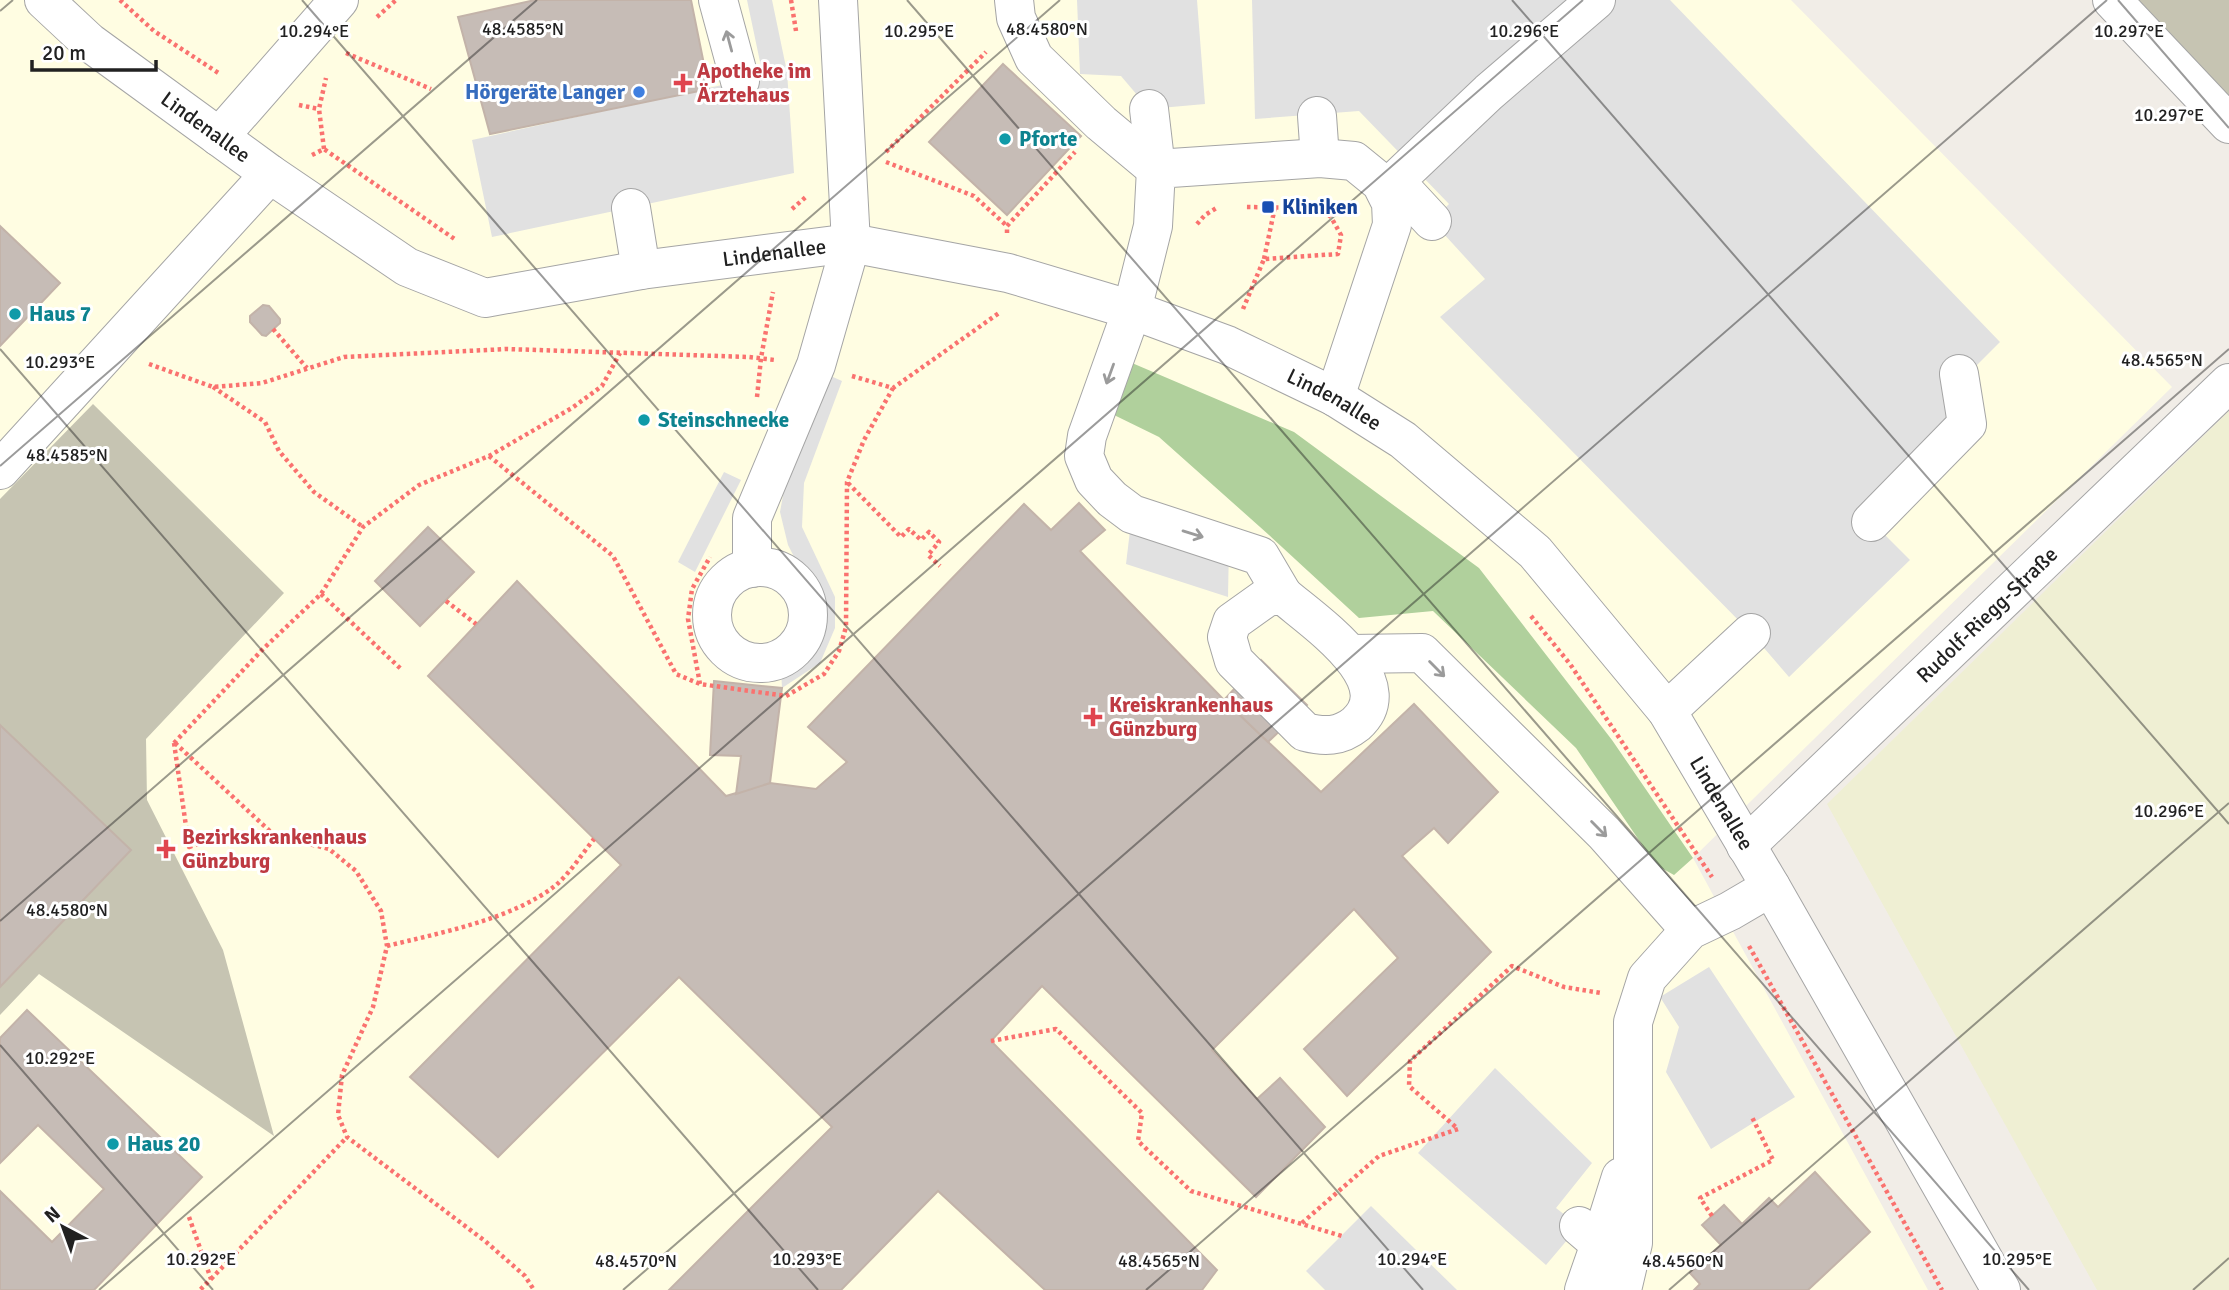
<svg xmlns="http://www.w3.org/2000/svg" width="2229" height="1290" font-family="Signika,sans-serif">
	<rect width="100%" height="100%" fill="#f1ede7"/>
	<path fill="#fffde2" d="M0 0H1791L2172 387 1693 858 1928 1290H0Z"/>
	<g fill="#c6c4b2">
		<path d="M2127 0H2229V107Z"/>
		<path d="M93 404 284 593 146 739 147 800 223 950 274 1136 39 974 0 1015V499Z"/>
	</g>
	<path fill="#efefd3" d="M2229 411V1290H2097L1827 804Z"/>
	<path fill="#b0d09c" d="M1132 363 1294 432 1479 568 1612 740 1693 858 1674 875 1656 865 1576 748 1433 611 1359 618 1269 535 1159 437 1112 414Z"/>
	<g fill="#e1e1e1">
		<path d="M747 0H772L787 72 794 173 492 237 472 140 763 76Z"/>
		<path d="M1077 0H1197L1205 104 1149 109 1121 76 1080 74Z"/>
		<path d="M1252 0H1670L2000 342 1976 366 1983 433 1882 532 1910 560 1789 677 1751 633 1440 317 1485 279 1432 221 1449 204 1359 111 1255 119Z"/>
		<path d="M826 374 842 381 804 483 802 527 835 597V628L820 663 782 688 781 669 805 651 814 634 816 616 812 592 788 545 780 512 786 479Z"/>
		<path d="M724 472 741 480 695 572 678 562Z"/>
		<path d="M1132 514 1229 545 1228 597 1126 564Z"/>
		<path d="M1709 967 1795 1097 1711 1149 1666 1072 1679 1027 1660 997Z"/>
		<path d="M1495 1068 1592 1163 1556 1208 1579 1226 1546 1265 1418 1153Z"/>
		<path d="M1371 1206 1457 1290H1325L1306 1271Z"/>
	</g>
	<g fill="#c6bcb6" stroke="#c3b3a9" stroke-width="2">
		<path d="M535 0H691L709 89 490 134 458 17Z"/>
		<path d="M1003 64 1081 136 1007 215 929 142Z"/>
		<path d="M0 226 60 283 0 346Z"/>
		<path d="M263 305 269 306 280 319V323L266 336 262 335 250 322V316Z"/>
		<path d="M1079 503 1105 530 1080 551 1224 700 1321 792 1414 704 1498 792 1448 843 1434 828 1402 856 1491 952 1347 1096 1304 1049 1398 958 1354 909 1212 1050 1257 1099 1280 1078 1325 1127 1256 1197 1042 986 991 1041 1217 1270 1202 1290H1045L938 1191 841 1290H669L832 1127 679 977 498 1157 410 1077 621 865 428 676 517 581 726 796 770 783 816 789 847 762 808 727 1024 504 1051 530Z"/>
		<path d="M428 527 474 572 420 626 375 581Z"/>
		<path d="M1261 660 1307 705 1268 742 1224 700Z"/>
		<path d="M714 681 782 688 770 783 736 794 741 756 710 755Z"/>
		<path d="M0 725 131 850 0 987Z"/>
		<path d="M27 1010 202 1177 94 1290H0V1191L52 1242 104 1189 38 1125 0 1163V1038Z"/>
		<path d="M1815 1172 1870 1232 1808 1290H1694L1700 1284 1690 1273 1721 1245 1702 1225 1724 1205 1742 1224 1769 1198 1778 1207Z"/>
	</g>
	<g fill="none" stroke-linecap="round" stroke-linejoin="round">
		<g stroke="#a5a5a5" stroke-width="40">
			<g id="minor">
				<path id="s1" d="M44 0 89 42 270 174 407 267 485 298 641 270 851 243 1008 273 1132 310 1227 345 1335 397 1403 440 1535 552 1667 711 1771 887 2001 1290"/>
				<path d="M718 0 740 81"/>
				<path d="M1014 0 1016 18 1034 58 1101 123 1156 169"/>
				<path d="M2112 0 2229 124"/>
				<path d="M1149 109 1156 169"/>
				<path d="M1317 116 1320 158"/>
				<path d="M219 137 339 0"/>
				<path d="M631 208 641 270"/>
				<path d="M1432 221 1395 181 1489 92 1596 0"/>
				<path d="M0 470 270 174"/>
				<path d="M1871 522 1967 424 1959 374"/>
				<circle cx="760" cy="615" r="48"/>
				<path d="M752 568V518L816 365 851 243 838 0"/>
				<path d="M1283 595 1260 556 1132 514 1112 499 1094 480 1084 456 1087 436 1132 310 1153 226 1156 169 1320 158 1354 161 1381 183 1391 203 1392 225 1335 397"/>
				<path d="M1283 595C1313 621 1404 681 1356 724 1340 737 1324 737 1305 732L1234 661 1227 637 1232 622 1267 597Z"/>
				<path d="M1351 654 1422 653 1604 833 1690 930"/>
				<path d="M1667 711 1751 633"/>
				<path id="s2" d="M1746 846 2229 383"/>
				<path d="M1579 1226 1600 1244 1621 1177"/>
				<path d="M1584 1290 1600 1244"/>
				<path d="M1622 1290 1633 1243V1022L1647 978 1690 930 1730 911 1771 887"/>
			</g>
		</g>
		<g stroke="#fa726f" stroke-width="4.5" stroke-dasharray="3.5 3.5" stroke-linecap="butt">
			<path d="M120 0 154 31 220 74"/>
			<path d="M791 0 796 31"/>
			<path d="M377 17 396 0"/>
			<path d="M346 53 431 89"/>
			<path d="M299 105 319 109"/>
			<path d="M324 149 319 109 326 78"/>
			<path d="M886 152 986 52"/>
			<path d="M312 155 324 149 456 240"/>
			<path d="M886 162 974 196 1007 226"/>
			<path d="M792 209 807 196"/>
			<path d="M1197 224 1205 215 1218 207"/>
			<path d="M1007 233V226L1075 152"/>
			<path d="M1264 259 1275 207"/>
			<path d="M1243 309 1264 259 1338 254 1341 235 1331 217 1320 208 1245 207"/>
			<path d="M273 329 307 368"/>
			<path d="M149 364 213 387 262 383 344 357 507 349 749 357 775 360"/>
			<path d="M852 376 893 388 999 313"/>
			<path d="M213 387 265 422 279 451 314 492 363 527"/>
			<path d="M757 397 761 358 773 292"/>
			<path d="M489 456 613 556 676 674 700 684 786 696 824 674 839 651 846 627 847 482 864 440 893 388"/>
			<path d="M848 483 901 537 909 529 921 540 929 532 939 542 928 555 940 566"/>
			<path d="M321 594 401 669"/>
			<path d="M446 601 476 624"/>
			<path d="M1531 616 1570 664 1712 877"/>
			<path d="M700 684 688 619 692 589 710 557"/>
			<path d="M174 743 189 847 234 832 274 835 329 849 356 871 381 911 387 946 373 1007 342 1075 338 1115 347 1137 485 1241 525 1276 534 1290"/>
			<path d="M174 743 263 649 321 594 363 527 419 485 489 456 572 408 602 386 620 353"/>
			<path d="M175 743 274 835"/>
			<path d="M387 946C439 933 514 919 556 885 570 873 582 854 594 839"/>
			<path d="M1749 946 1942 1290"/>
			<path d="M991 1041 1056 1029 1142 1113 1138 1141 1191 1191 1342 1236"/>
			<path d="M1712 1216 1700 1198 1773 1160 1751 1115"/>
			<path d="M189 1217 211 1279 200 1290"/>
			<path d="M1302 1223 1379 1156 1458 1129 1409 1086 1410 1061 1512 966 1564 987 1601 993"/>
			<path d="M211 1279 347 1137"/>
		</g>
		<use href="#minor" stroke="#fff" stroke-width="38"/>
	</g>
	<defs><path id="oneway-shaft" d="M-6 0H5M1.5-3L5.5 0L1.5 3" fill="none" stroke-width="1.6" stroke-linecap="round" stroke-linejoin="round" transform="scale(1.75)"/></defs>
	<g stroke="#9b9b9b">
		<use href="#oneway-shaft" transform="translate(729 41) rotate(-105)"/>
		<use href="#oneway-shaft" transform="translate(1110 374) rotate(110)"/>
		<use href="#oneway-shaft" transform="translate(1193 534) rotate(17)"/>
		<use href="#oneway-shaft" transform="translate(1437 669) rotate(45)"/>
		<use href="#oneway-shaft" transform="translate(1599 829) rotate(45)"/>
	</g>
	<path fill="none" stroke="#212121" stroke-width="2" stroke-opacity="0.45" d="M302 0 1423 1290M907 0 2029 1290M1512 0 2229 824M2118 0 2229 128M0 11 13 0M0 349 818 1290M0 466 537 0M0 921 1060 0M0 1045 213 1290M99 1290 1583 0M623 1290 2107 0M1146 1290 2229 349M1669 1290 2229 803M2193 1290 2229 1258"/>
	<g fill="#e0444e" stroke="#fff" stroke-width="2.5">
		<path d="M679.5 72.5h7v7h7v7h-7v7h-7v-7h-7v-7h7z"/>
		<path d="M1089.5 706.5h7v7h7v7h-7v7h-7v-7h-7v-7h7z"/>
		<path d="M162.5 838.5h7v7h7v7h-7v7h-7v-7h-7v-7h7z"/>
	</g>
	<circle fill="#3f7fe0" stroke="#fff" stroke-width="2.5" cx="639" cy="92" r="7"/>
	<g fill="#0f9aa8" stroke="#fff" stroke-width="2.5">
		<circle cx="1005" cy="139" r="7"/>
		<circle cx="15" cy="314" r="7"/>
		<circle cx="644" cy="420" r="7"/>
		<circle cx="113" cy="1144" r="7"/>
	</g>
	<rect fill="#1a4fb4" stroke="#fff" stroke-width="2.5" x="1261" y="200" width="14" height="14" rx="3.5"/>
	<g text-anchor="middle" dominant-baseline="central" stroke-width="6" stroke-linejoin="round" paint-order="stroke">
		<g font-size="21" font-weight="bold" fill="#be3a42" stroke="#fff" text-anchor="start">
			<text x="697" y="71">Apotheke im<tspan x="697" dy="24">Ärztehaus</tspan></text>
			<text x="1109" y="705">Kreiskrankenhaus<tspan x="1109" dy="24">Günzburg</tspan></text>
			<text x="182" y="837">Bezirkskrankenhaus<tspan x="182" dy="24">Günzburg</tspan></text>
		</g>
		<g font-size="21" font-weight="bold" fill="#366cbe" stroke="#fff" text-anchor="end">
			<text x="625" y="92">Hörgeräte Langer</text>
		</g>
		<g font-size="21" fill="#212121" stroke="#fff">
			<text stroke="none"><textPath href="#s1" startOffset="206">Lindenallee</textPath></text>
			<text stroke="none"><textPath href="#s1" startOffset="828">Lindenallee</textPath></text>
			<text stroke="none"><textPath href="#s1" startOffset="1416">Lindenallee</textPath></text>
			<text stroke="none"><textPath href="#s2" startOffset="334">Rudolf-Riegg-Straße</textPath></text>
			<text stroke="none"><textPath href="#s1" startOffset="1983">Lindenallee</textPath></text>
		</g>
		<g font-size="21" font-weight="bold" fill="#0d838f" stroke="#fff" text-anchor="start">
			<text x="1019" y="139">Pforte</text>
			<text x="29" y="314">Haus 7</text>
			<text x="658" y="420">Steinschnecke</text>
			<text x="127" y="1144">Haus 20</text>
		</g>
		<g font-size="21" font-weight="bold" fill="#164399" stroke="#fff" text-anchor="start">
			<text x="1282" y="207">Kliniken</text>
		</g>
	</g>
	<g font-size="18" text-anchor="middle" fill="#212121" stroke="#fff" stroke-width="6" stroke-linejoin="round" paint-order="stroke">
		<text x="523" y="35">48.4585°N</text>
		<text x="1047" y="35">48.4580°N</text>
		<text x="1524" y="37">10.296°E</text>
		<text x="314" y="37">10.294°E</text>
		<text x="919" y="37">10.295°E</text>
		<text x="2129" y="37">10.297°E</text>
		<text x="2169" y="121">10.297°E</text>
		<text x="2162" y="366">48.4565°N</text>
		<text x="60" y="368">10.293°E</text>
		<text x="67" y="461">48.4585°N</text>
		<text x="2169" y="817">10.296°E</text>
		<text x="67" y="916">48.4580°N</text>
		<text x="60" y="1064">10.292°E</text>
		<text x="201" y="1265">10.292°E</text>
		<text x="807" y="1265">10.293°E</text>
		<text x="1412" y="1265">10.294°E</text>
		<text x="2017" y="1265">10.295°E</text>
		<text x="636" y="1267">48.4570°N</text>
		<text x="1159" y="1267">48.4565°N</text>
		<text x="1683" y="1267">48.4560°N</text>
	</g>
	<g transform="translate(63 1227) rotate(319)" stroke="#ffffff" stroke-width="5" paint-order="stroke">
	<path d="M0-5L12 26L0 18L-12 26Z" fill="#212121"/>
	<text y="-10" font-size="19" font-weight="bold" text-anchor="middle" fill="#212121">N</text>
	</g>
	<path d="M32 60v10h124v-10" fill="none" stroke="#212121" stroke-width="3.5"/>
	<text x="42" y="60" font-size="21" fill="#212121" stroke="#ffffff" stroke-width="5" paint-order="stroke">20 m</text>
</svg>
